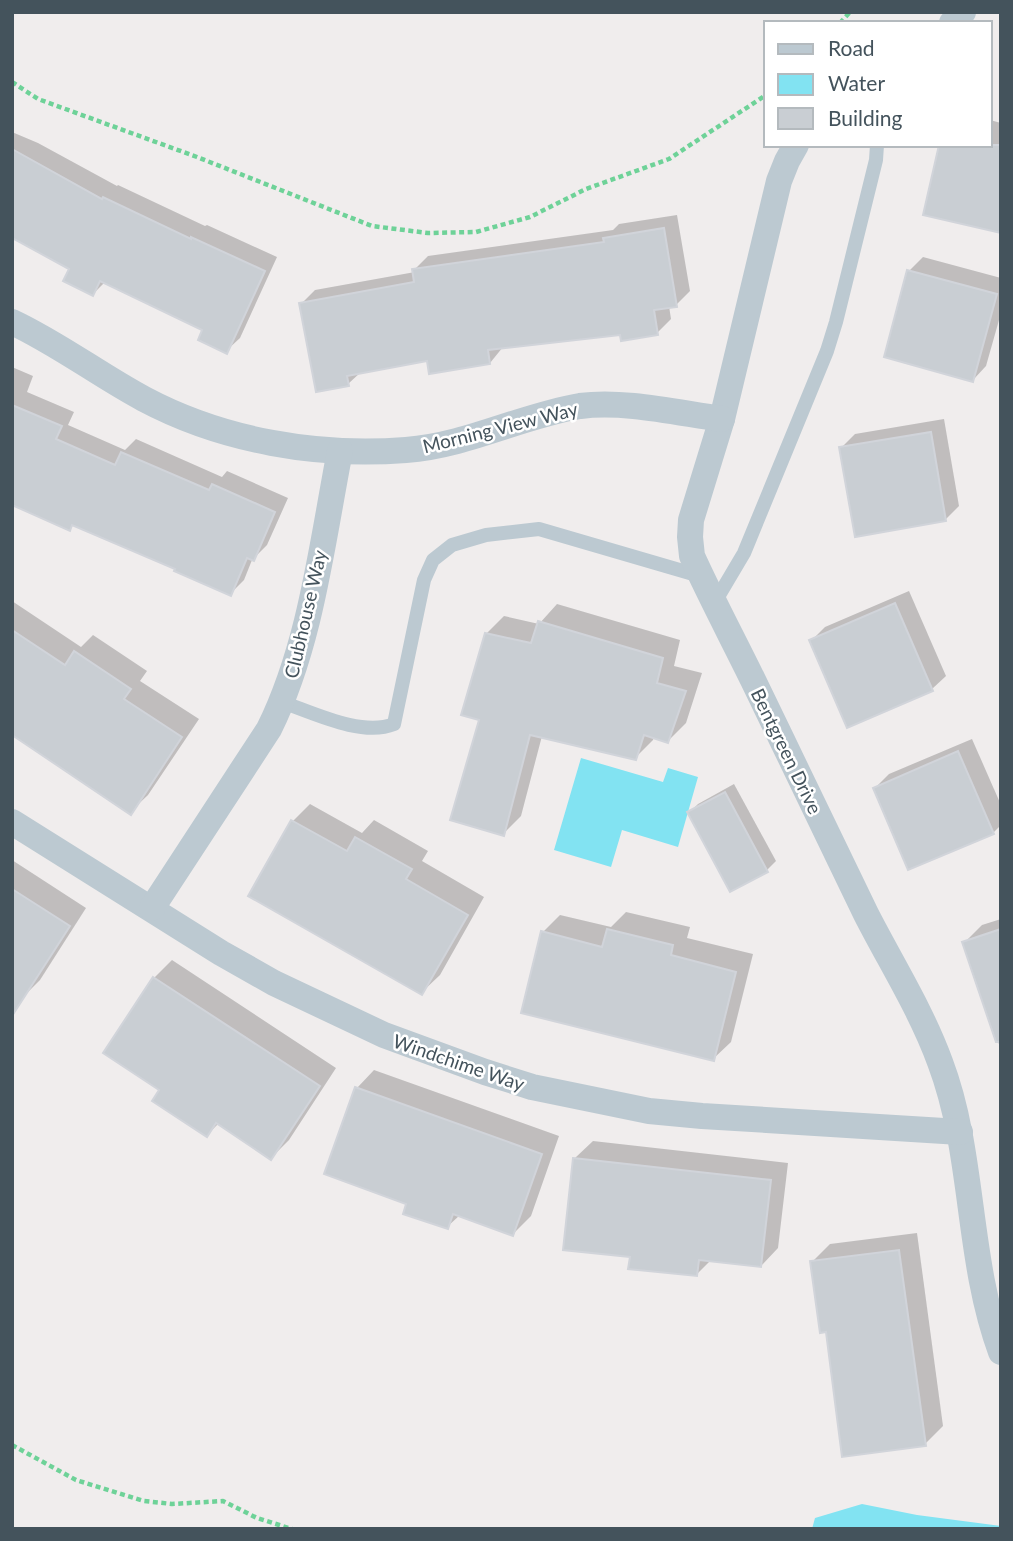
<svg xmlns="http://www.w3.org/2000/svg" width="1013" height="1541" font-family="Lato,sans-serif">
	<rect width="100%" height="100%" fill="#f0eded"/>
	<g fill="#82e3f2">
		<path d="M581 758 663 782 668 768 698 777 678 847 622 830 611 867 554 850Z"/>
		<path d="M862 1504 917 1515 1001 1526V1529H812L815 1518Z"/>
	</g>
	<g fill="#0003">
		<path d="M990 120 1001 123V231L990 145Z"/>
		<path d="M12 132 38 143 117 186 118 185 205 226 207 225 277 257 240 338 226 351 204 329 105 282 93 294 71 268 12 236Z"/>
		<path d="M677 215 690 291 676 305 669 306 671 319 657 333H621L503 347 490 363 428 359 361 372 348 384 301 304 315 290 415 272 414 270 428 256 613 230 619 224Z"/>
		<path d="M923 257 1001 278V313L986 366 973 380 909 271Z"/>
		<path d="M12 367 33 376 27 392 74 412 68 425 125 450 136 439 222 477 227 471 288 498 267 545 252 560 244 580 230 594 177 568 74 524 70 529 12 503Z"/>
		<path d="M944 419 959 506 945 520 841 448 855 434Z"/>
		<path d="M909 591 946 676 932 689 848 725 811 641 825 627Z"/>
		<path d="M12 601 81 647 93 635 147 671 140 681 199 719 148 795 130 812 12 733Z"/>
		<path d="M557 604 680 640 674 666 702 673 686 723 668 741 654 736 653 740 635 758 542 736 521 816 503 834 481 719 486 634 504 616 539 624Z"/>
		<path d="M972 739 1001 805V825L993 833 875 788 889 774Z"/>
		<path d="M734 784 776 861 767 870 731 890 689 813 698 804Z"/>
		<path d="M310 804 362 833 374 820 428 851 422 861 484 897 440 975 422 992 293 821Z"/>
		<path d="M12 860 86 908 40 980 22 998 12 991Z"/>
		<path d="M626 912 690 927 687 938 753 954 731 1042 713 1059 543 932 560 915 611 927Z"/>
		<path d="M1001 919V1050L964 943 982 925Z"/>
		<path d="M172 960 336 1068 289 1140 271 1158 219 1123 207 1135 161 1089 154 978Z"/>
		<path d="M374 1070 559 1136 531 1216 513 1234 460 1215 447 1227 357 1088Z"/>
		<path d="M593 1141 788 1163 778 1248 761 1266 711 1260 696 1275 632 1256 575 1158Z"/>
		<path d="M917 1233 943 1426 925 1444 827 1330 812 1262 830 1244Z"/>
	</g>
	<g fill="#c9ced3" stroke="#d1d4da" stroke-width="2">
		<path d="M939 145H1001V233L923 215Z"/>
		<path d="M12 149 102 199 103 197 191 239V237L265 271 227 354 198 340 202 330 100 281 93 296 63 281 69 269 12 238Z"/>
		<path d="M664 228 677 307 654 310 658 335 621 341 620 335 488 350 490 364 429 374 427 361 347 376 349 386 316 392 299 303 414 282 412 269 604 242 603 238Z"/>
		<path d="M907 270 997 294 973 382 884 357Z"/>
		<path d="M12 405 62 426 56 439 115 465 121 452 209 490 212 484 275 512 254 561 247 558 231 596 174 571 175 569 72 525 70 531 12 505Z"/>
		<path d="M931 432 946 521 855 537 839 447Z"/>
		<path d="M895 603 933 691 847 728 809 640Z"/>
		<path d="M538 621 663 658 657 683 686 691 668 743 644 735 636 760 530 735 504 836 450 820 479 720 461 715 485 633 531 643Z"/>
		<path d="M12 630 65 665 74 651 131 689 124 699 182 737 131 815 12 735Z"/>
		<path d="M958 751 994 834 908 870 873 788Z"/>
		<path d="M725 792 768 872 730 892 687 812Z"/>
		<path d="M291 820 347 851 355 837 412 869 406 879 468 915 422 995 248 896Z"/>
		<path d="M12 889 70 926 12 1016Z"/>
		<path d="M607 929 673 945 671 955 736 972 714 1061 521 1013 541 931 602 947Z"/>
		<path d="M1001 929V1042H996L962 942Z"/>
		<path d="M153 977 320 1086 271 1160 216 1123 207 1137 152 1101 159 1090 103 1053Z"/>
		<path d="M355 1087 542 1154 513 1236 453 1214 448 1229 403 1214 406 1204 324 1174Z"/>
		<path d="M573 1158 771 1180 761 1267 699 1260 697 1276 628 1269 630 1257 563 1250Z"/>
		<path d="M899 1250 926 1446 842 1457 826 1332 820 1333 810 1261Z"/>
	</g>
	<g fill="none" stroke-linecap="round" stroke-linejoin="round">
		<g stroke="#6ed298" stroke-width="4.5" stroke-dasharray="5 3.5" stroke-linecap="butt">
			<path d="M840 23 850 12"/>
			<path d="M12 82 38 99 197 157 372 226 428 233 476 232 530 217 586 189 669 159 766 95"/>
			<path d="M12 1445 76 1480 144 1501 172 1504 223 1501 257 1518 292 1529"/>
		</g>
		<g stroke="#bcc9d1" stroke-width="14">
			<path d="M715 602 744 553 827 351 836 322 876 160 877 145"/>
			<path d="M282 702C314 713 362 737 394 724L424 580 433 560 452 545 486 535 539 529 700 576"/>
		</g>
		<g stroke="#bcc9d1" stroke-width="26">
			<path d="M952 23 963 12"/>
			<path d="M796 145 787 161 779 181 722 419 691 520 690 537 692 556C711 598 733 639 753 680 791 758 828 837 866 914 891 963 921 1010 940 1062 975 1154 966 1257 1001 1352"/>
			<path d="M12 322C59 344 99 375 144 399 223 441 318 457 406 450 468 445 521 416 580 406 624 400 678 413 722 419"/>
			<path d="M12 822 221 953 274 983 384 1035 485 1072 532 1087 649 1111 702 1116 960 1132"/>
			<path d="M152 908 269 729C311 644 322 543 340 451"/>
		</g>
	</g>
	<g text-anchor="middle" dominant-baseline="central" stroke-width="5" stroke-linejoin="round" paint-order="stroke">
		<g font-size="19" fill="#44535c" stroke="#fff">
			<text transform="translate(500 427) rotate(-14)">Morning View Way</text>
			<text transform="translate(305 614) rotate(-77)">Clubhouse Way</text>
			<text transform="translate(787 751) rotate(64)">Bentgreen Drive</text>
			<text transform="translate(459 1062) rotate(19)">Windchime Way</text>
		</g>
	</g>
	<rect width="1013" height="1541" fill="none" stroke="#44535c" stroke-width="28"/>
	<rect x="764" y="21" width="228" height="126" fill="#ffffff" stroke="#b4babe" stroke-width="2"/>
	<rect x="778" y="44" width="35" height="10" fill="#bcc9d1" stroke="#b4babe" stroke-width="2"/>
	<text x="828" y="56" font-size="21" fill="#44535c">Road</text>
	<rect x="778" y="74" width="35" height="21" fill="#82e3f2" stroke="#b4babe" stroke-width="2"/>
	<text x="828" y="91" font-size="21" fill="#44535c">Water</text>
	<rect x="778" y="108" width="35" height="21" fill="#c9ced3" stroke="#b4babe" stroke-width="2"/>
	<text x="828" y="126" font-size="21" fill="#44535c">Building</text>
</svg>
